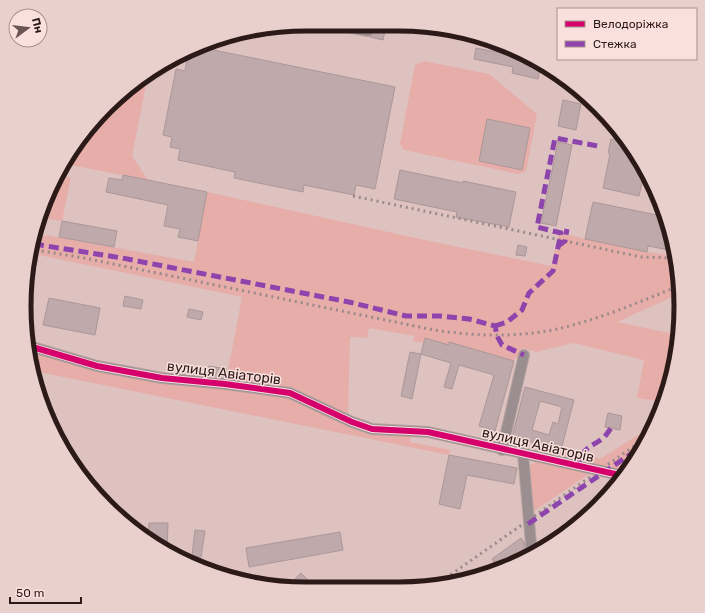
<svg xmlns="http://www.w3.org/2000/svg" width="705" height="613" font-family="Rubik,sans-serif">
	<rect width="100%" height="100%" fill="#ddc2c0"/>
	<g fill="#e7ada8">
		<path d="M424 61 489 74 537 114 526 171 518 174 404 150 400 144 415 65Z"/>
		<path d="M148 75 132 156 148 180 65 164 82 135 120 94Z"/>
		<path d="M63 177H71L62 221 49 219 47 214 52 187 55 182Z"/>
		<path d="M207 192 420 239 551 266 559 233 647 252 668 255 675 254 679 270V294L617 322 679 335 671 380 663 402 637 398 644 360 573 343 536 352 523 348 520 359 515 358 514 361 450 343 449 345 425 339 424 343 413 341 414 336 369 328 367 338 350 337 348 416 292 390 226 381 242 297 39 255 42 237 46 235 194 262Z"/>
		<path d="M30 351 95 371 162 382 225 387 290 396 350 426 411 433 410 442 450 450 449 455 34 371Z"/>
		<path d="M654 425 652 432 627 472 558 458 561 450 600 459Z"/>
		<path d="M537 461 592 472 531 513 529 496 530 465Z"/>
	</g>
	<g fill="#bfa9ab" stroke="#ac9798" fill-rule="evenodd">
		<path d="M373 25 386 26 383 40 370 37 374 33Z"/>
		<path d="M199 47 395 87 375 189 356 185 354 195 304 185 303 192 234 178 235 172 178 160 180 149 170 147 172 137 163 135 176 69 185 71 189 50Z"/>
		<path d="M476 48 535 60 541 64 538 79 512 73 513 67 474 59Z"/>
		<path d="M563 100 581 104 576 130 558 126Z"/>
		<path d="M487 119 530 128 522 170 479 161Z"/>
		<path d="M611 139 626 142 643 165 645 169 639 196 603 188 610 154 608 153Z"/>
		<path d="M558 142 572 145 556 226 541 223Z"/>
		<path d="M400 170 463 183V181L516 192 509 227 456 217 457 212 394 199Z"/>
		<path d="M123 175 207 192 198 241 178 237 180 229 164 226 168 205 106 192 109 178 122 180Z"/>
		<path d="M593 202 657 215 660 203 666 216 673 244H670L669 250 648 246 647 252 585 239Z"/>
		<path d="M62 221 117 231 114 247 59 237Z"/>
		<path d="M518 245 527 247 525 256 516 255Z"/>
		<path d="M125 296 143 300 141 309 123 306Z"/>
		<path d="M49 298 100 308 95 335 43 325Z"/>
		<path d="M189 309 203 312 201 320 187 317Z"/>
		<path d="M425 338 449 345V342L514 361 495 431 479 426 494 375 459 365 452 389 444 387 451 363 421 354Z"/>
		<path d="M410 352 421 354 412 399 401 396Z"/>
		<path d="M209 366 227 369 225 377 207 375Z"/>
		<path d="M525 387 574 400 561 450 512 437ZM540 401 562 407 558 424 553 422 549 435 532 430Z"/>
		<path d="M608 413 622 416 620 430 605 427Z"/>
		<path d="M449 455 517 468 514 484 467 475 460 509 439 504Z"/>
		<path d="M149 523H168L167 551 148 540Z"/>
		<path d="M195 530 205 531 201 557 192 556Z"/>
		<path d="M340 532 343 550 249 567 246 548Z"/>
		<path d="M521 538 524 542 525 550 499 569 492 559Z"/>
		<path d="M301 573 317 589 287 587Z"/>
	</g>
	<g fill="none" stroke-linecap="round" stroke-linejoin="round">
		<g stroke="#b7a3a1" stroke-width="12">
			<g id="street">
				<path d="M337 25 368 31"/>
				<path d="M28 277 40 218"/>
				<path d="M29 346 97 366 162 378 225 384 290 393 352 422 372 429 428 432 624 476"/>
				<path d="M502 450 524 355"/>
				<path d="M523 454 532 555"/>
			</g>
		</g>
		<use href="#street" stroke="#9b8e90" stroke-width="10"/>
		<g stroke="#998a8a" stroke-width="3" stroke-dasharray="2 4" stroke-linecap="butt">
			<path d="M353 196 641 257 676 258"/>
			<path d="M30 249 84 258 434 330C480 337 528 338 573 325 610 315 644 300 679 286"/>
			<path d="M436 585 650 435"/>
		</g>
		<g stroke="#8e44ad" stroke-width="5" stroke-dasharray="10 5" stroke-linecap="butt">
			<path d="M34 244 122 258 349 302 406 316H440L469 319 495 326 497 336 502 345 524 355"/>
			<path d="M558 246 565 241 567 229"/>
			<path d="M495 326 507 322 522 310 529 293 553 271 561 233 537 227 555 138 598 146"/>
			<path d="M571 464 579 461C584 447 591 447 602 439 606 436 608 432 611 428"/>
			<path d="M528 524 644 445"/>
		</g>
		<g stroke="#fae0dd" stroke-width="8">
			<g id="cycleway">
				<path d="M28 277 40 218"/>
				<path d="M29 346 97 366 162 378 225 384 290 393 352 422 372 429 428 432 624 476"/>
			</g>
		</g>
		<use href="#cycleway" stroke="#d6006c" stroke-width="6"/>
	</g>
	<g text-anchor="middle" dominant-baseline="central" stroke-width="3" stroke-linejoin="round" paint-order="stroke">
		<g font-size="14" fill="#2c1a18" stroke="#fae0dd">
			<text transform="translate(224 373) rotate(7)">вулиця Авіаторів</text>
			<text transform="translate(538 445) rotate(13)">вулиця Авіаторів</text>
		</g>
	</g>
	<path d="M0 0H705V613H0ZM306 31H399A275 275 0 0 1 674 306V307A275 275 0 0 1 399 582H306A275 275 0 0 1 31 307V306A275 275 0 0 1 306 31Z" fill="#ead0cd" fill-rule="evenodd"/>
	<path fill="none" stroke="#2c1a18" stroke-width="5" d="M306 31H399A275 275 0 0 1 674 306V307A275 275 0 0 1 399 582H306A275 275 0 0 1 31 307V306A275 275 0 0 1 306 31Z"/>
	<rect x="557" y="8" width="140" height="52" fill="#fae0dd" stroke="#a8918e"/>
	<rect x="565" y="21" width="20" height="6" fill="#d6006c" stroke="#a8918e"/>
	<text x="593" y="28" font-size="12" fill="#2c1a18">Велодоріжка</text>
	<rect x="565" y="41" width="20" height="6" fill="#8e44ad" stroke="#a8918e"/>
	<text x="593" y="48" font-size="12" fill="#2c1a18">Стежка</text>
	<g transform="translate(28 28) rotate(75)"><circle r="19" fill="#fae0dd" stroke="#a8918e"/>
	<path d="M0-3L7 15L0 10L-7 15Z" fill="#6a5553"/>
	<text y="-6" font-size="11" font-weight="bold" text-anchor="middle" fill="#2c1a18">Пн</text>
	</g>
	<path d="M10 597v6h71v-6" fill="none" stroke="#2c1a18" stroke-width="2"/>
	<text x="16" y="597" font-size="12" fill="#2c1a18" stroke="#fae0dd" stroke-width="3" paint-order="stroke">50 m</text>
</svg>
